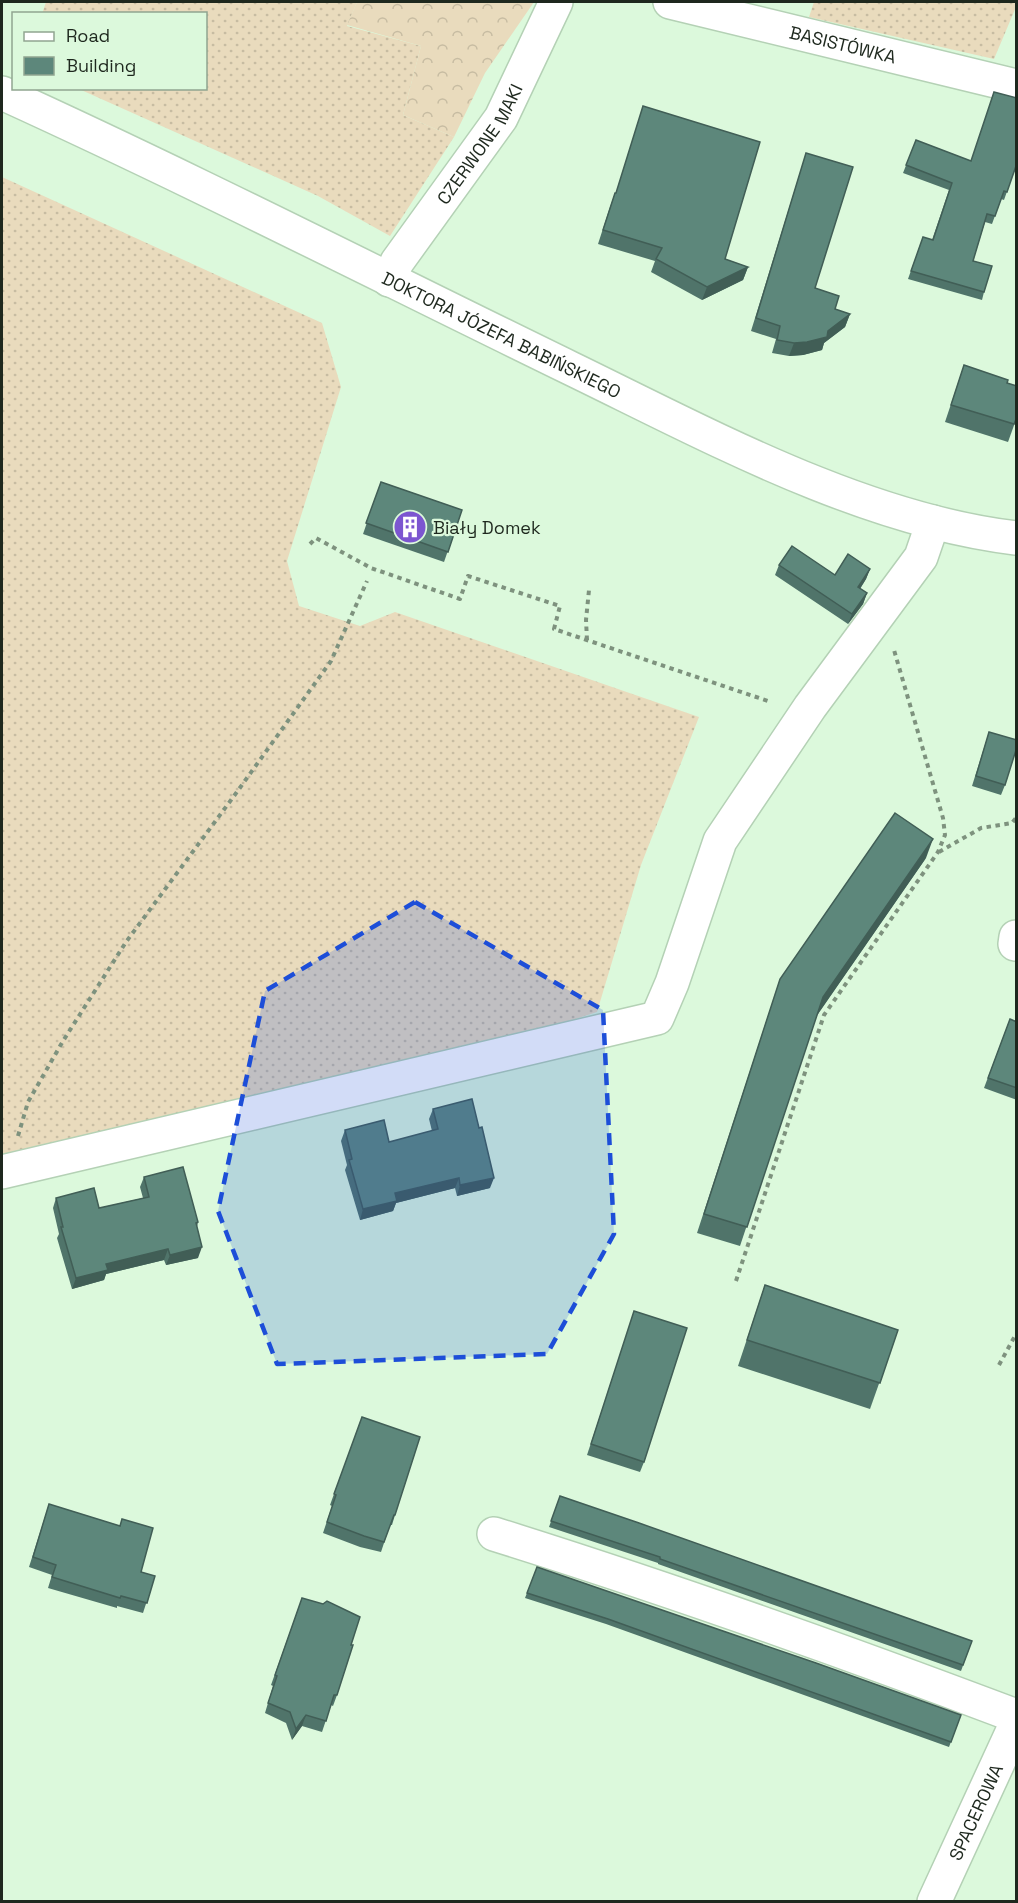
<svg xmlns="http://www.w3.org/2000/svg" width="1018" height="1903" font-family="'Space Grotesk',sans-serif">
	<defs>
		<pattern id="grass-dots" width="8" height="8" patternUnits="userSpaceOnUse" patternTransform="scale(1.5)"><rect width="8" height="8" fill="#e9dbbd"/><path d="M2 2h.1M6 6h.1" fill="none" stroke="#c7bca2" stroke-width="1.8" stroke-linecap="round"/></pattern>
		<pattern id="forest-crowns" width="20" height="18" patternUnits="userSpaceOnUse" patternTransform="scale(1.5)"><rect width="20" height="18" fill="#e9dbbd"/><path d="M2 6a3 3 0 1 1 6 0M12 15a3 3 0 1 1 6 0" fill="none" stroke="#c7bca2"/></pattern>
	</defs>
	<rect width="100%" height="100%" fill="#dcf9dc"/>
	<g fill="url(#grass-dots)">
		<path d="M46 2H357L347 26 421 46 403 115 454 137 390 236 318 196 79 89 206 88V14H42Z"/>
		<path d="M814 2H1016V7L994 59 809 17Z"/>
		<path d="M2 177 322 323 341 387 287 561 299 606 360 626 395 612 699 717 641 865 597 1012 501 1043 2 1160Z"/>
	</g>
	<path fill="url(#forest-crowns)" d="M357 2H534L485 73 454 137 403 115 421 46 347 25Z"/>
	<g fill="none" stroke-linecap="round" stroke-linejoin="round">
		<g stroke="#b4d1b5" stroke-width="36">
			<g id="minor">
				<path id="s1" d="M670 2 1016 86"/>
				<path id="s2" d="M2 93C193 180 381 276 570 368 708 435 863 520 1016 538"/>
				<path id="s3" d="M389 280 397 262 501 118 556 2"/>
				<path d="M1015 944 1016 937"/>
				<path d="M2 1172 657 1018 672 983 720 841 810 707 921 557 933 522"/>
				<path d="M494 1534C670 1589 844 1651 1016 1716"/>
				<path id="s4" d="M934 1902 1016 1724"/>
			</g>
		</g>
		<g stroke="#7e927e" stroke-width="4" stroke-dasharray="4.5 4.5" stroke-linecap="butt">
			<path d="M310 544 316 538 371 568 460 599 468 576 560 606 554 629 771 702"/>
			<path d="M587 640 586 620 589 590"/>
			<path d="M939 852 981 828 1012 823 1016 818"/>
			<path d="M18 1136 28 1102 63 1041 126 942 234 796 331 661 367 581"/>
			<path d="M736 1281 824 1015 938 852 945 835 943 818 894 650"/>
			<path d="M999 1365 1016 1334"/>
		</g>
		<use href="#minor" stroke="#fff" stroke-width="33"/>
	</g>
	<g fill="#50746a">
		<path d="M643 106 725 259 748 267 743 280 702 300 651 272 655 261 598 244 610 207 615 193H616Z"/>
		<path d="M916 140 971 161 1017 163 1004 200 1001 199 992 224 985 222 973 261 984 292 982 300 908 279 923 237 932 240 949 190 903 173Z"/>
		<path d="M806 153 815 288 835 309 850 314 845 327 824 343 822 350 803 355 789 356 772 353 776 339 751 331Z"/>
		<path d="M964 365 1007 383 1017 417 1008 442 945 422Z"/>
		<path d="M381 482 462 510 444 562 363 534Z"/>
		<path d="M779 565 835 575 870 569 866 579 860 589 867 593 863 604 848 624 775 575Z"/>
		<path d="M989 732 1005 785 1001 795 972 786Z"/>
		<path d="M926 858 817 1015 740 1246 697 1233 780 979Z"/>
		<path d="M1010 1019 1017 1022V1100L984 1088Z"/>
		<path d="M433 1109 490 1188 457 1196 455 1188 396 1203 393 1211 360 1220 345 1170 347 1165 341 1141 345 1130 389 1142 432 1131 429 1119Z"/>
		<path d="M144 1177 198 1222 197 1227 198 1258 166 1265 164 1260 106 1274 104 1280 72 1289 57 1238 59 1234 53 1208 56 1198 99 1208 143 1198 140 1187Z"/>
		<path d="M765 1285 898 1330 870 1409 738 1366Z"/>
		<path d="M631 1322 644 1462 640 1472 587 1455Z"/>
		<path d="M362 1417 395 1515 392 1525H390L381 1552 360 1547 323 1533 332 1506 330 1505Z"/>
		<path d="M560 1496 972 1641 961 1671 658 1564V1563L549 1527Z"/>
		<path d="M49 1504 120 1526 122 1519 141 1572 155 1576 143 1613 117 1606V1608L48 1588 52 1575 29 1567Z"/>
		<path d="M537 1567 961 1715 949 1747 606 1624 525 1598Z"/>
		<path d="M302 1598 337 1695 333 1706 331 1705 322 1732 302 1726 292 1740 286 1723 265 1713 273 1686 271 1685Z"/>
	</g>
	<g fill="#415e56">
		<path d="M748 267 743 280 702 300 707 287Z"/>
		<path d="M850 314 845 327 824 343 822 350 803 355 789 356 794 343 828 331Z"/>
		<path d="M870 569 866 579 854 598 858 587Z"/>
		<path d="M867 593 863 604 848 624 852 614Z"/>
		<path d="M933 839 926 858 816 1017 823 997Z"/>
		<path d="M459 1178 455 1188 396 1203 393 1211 360 1220 363 1209 395 1193Z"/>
		<path d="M494 1178 490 1188 457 1196 460 1185Z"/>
		<path d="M202 1247 198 1258 166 1265 170 1255Z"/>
		<path d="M168 1249 164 1260 106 1274 104 1280 72 1289 76 1278 106 1264Z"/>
		<path d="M306 1715 302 1726 292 1740 296 1729Z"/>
	</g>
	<g fill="#5d877b" stroke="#415e56" stroke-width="1.5">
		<path d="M994 92 1017 98V163L1007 192 1004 191 995 216 987 214 973 261 992 266 984 292 911 271 923 237 933 240 952 183 906 165 916 140 971 161Z"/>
		<path d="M643 106 760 142 725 259 748 267 707 287 656 259 662 248 603 230 615 193H616Z"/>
		<path d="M806 153 853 167 815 288 839 296 835 309 850 314 828 331 827 337 807 342 794 343 777 340 780 326 756 318Z"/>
		<path d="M964 365 1008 380 1007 383 1017 386V417L1014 424 951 405Z"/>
		<path d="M381 482 462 510 448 552 366 523Z"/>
		<path d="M792 546 835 575 848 554 870 569 858 587 867 593 852 614 779 565Z"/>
		<path d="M989 732 1017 740V747L1005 785 976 776Z"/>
		<path d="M895 813 933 839 823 997 747 1227 704 1214 780 979Z"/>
		<path d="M1010 1019 1017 1022V1088L988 1078Z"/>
		<path d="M472 1099 479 1128 482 1127 494 1178 460 1185 459 1178 395 1193 397 1201 363 1209 349 1160 352 1159 345 1130 384 1120 389 1142 438 1129 433 1109Z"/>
		<path d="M183 1167 198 1222 196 1223 202 1247 170 1255 168 1249 106 1264 108 1270 76 1278 61 1227H63L56 1198 94 1188 99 1208 149 1197 144 1177Z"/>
		<path d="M765 1285 898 1330 880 1383 747 1340Z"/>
		<path d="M634 1311 687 1328 644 1462 591 1444Z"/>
		<path d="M362 1417 420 1437 395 1515H394L384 1542 364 1536 327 1522 336 1495 334 1494Z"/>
		<path d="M560 1496 639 1523 972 1641 963 1665 660 1559V1557L551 1521Z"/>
		<path d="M49 1504 120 1526 122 1519 153 1528 141 1572 155 1576 147 1603 121 1596 120 1598 52 1577 56 1565 33 1557Z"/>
		<path d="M537 1567 816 1663 961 1715 951 1742 608 1619 527 1593Z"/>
		<path d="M302 1598 323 1604 327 1601 360 1617 351 1645H353L337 1695H334L326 1721 306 1715 296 1729 290 1712 268 1703 277 1676 275 1675Z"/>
	</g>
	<path fill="#1d4ed8" fill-opacity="0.2" stroke="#1d4ed8" stroke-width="4.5" stroke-dasharray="12 8" stroke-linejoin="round" d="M415 902 603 1010 614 1234 547 1354 277 1364 218 1211 265 991Z"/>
	<defs>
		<g id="building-disc" transform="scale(1.725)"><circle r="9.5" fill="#7c56d0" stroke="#dcf9dc"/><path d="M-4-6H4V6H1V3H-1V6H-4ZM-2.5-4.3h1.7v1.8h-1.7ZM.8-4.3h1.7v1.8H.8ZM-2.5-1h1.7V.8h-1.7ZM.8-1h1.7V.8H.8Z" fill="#fff"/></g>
	</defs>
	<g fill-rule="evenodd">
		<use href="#building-disc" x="410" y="527"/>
	</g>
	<g text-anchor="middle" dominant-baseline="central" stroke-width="4.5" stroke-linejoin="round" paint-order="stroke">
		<g font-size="18" fill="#1e281e" stroke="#dcf9dc">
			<text stroke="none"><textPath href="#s1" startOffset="178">BASISTÓWKA</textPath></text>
			<text stroke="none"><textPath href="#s3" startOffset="164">CZERWONE MAKI</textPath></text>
			<text stroke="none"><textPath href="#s2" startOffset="555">DOKTORA JÓZEFA BABIŃSKIEGO</textPath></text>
			<text stroke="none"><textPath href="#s4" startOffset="99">SPACEROWA</textPath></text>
		</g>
		<g font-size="18" fill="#1e281e" stroke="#dcf9dc" text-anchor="start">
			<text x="433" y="527">Biały Domek</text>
		</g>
	</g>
	<rect width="1018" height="1903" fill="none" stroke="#1e281e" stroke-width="6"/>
	<rect x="12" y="12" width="195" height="78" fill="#dcf9dc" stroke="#90a590" stroke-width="1.5"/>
	<rect x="24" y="32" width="30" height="9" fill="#ffffff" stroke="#90a590" stroke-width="1.5"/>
	<text x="66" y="42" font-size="18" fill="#1e281e">Road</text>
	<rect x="24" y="57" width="30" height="18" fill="#5d877b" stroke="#90a590" stroke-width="1.5"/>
	<text x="66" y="72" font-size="18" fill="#1e281e">Building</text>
</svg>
